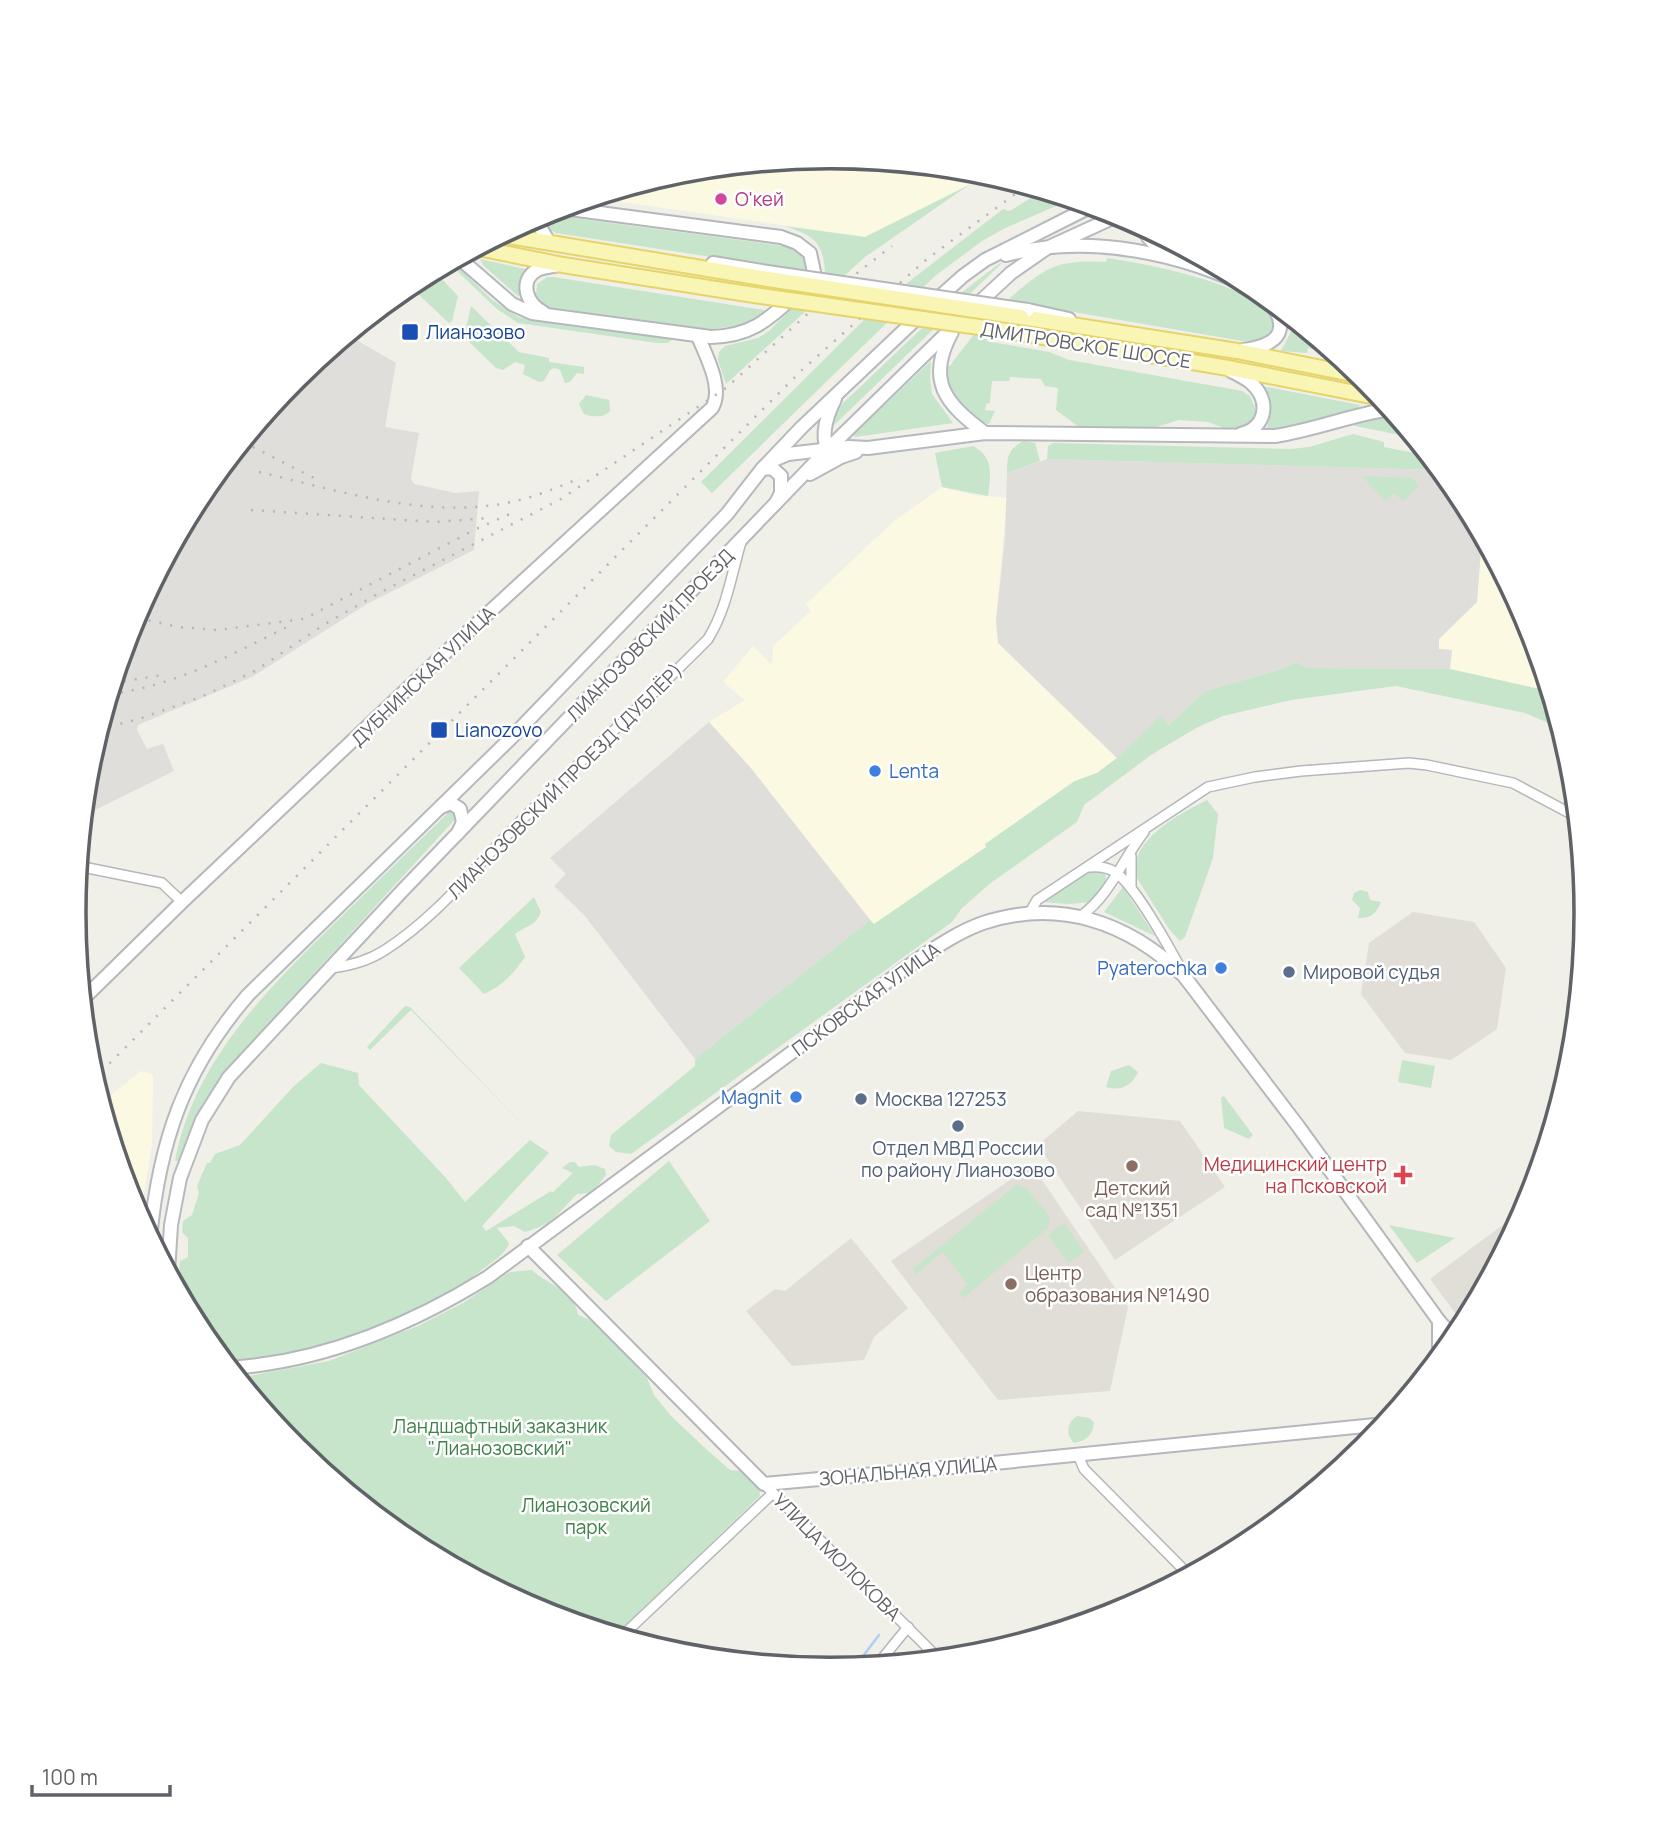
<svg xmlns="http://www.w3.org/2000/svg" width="1660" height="1827" font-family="Manrope,sans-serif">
	<rect width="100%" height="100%" fill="#f0efe8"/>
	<g fill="#fcf9e2">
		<path d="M830 157 978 172 967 178 969 185 865 237 594 198 683 171Z"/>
		<path d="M942 487 973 495 1007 498 996 621 998 643 1117 758 1096 773 1072 782 986 844V847L874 924 750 767 709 722 745 700 723 682 753 646 772 665 773 646 811 611 806 604 894 521Z"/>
		<path d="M1482 536 1529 624 1549 691 1450 669 1452 650 1439 649V639L1477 602Z"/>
		<path d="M141 1071 152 1074 153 1079 152 1145 140 1219 131 1203 101 1103Z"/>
	</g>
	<g fill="#dfdeda">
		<path d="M348 335 396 363 385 427 419 433 411 479 414 484 455 493 479 491 474 550 367 604 252 677 138 725 137 730 147 749 163 744 174 771 83 816 88 766 131 624 201 493 295 378Z"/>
		<path d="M1047 459 1440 470 1459 494 1482 536 1477 602 1439 639V649L1452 650 1450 669 1302 668 1296 662 1279 670 1205 691 1169 725 1161 717 1117 758 998 643 996 621 1005 537 1007 473Z"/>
		<path d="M709 722 750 767 870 920 695 1059 585 916 554 886 566 874 550 858Z"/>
	</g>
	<g fill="#e0ded6">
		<path d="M1413 912 1474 922 1506 968 1497 1029 1451 1060 1405 1053 1361 994 1369 943Z"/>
		<path d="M1078 1111 1180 1121 1225 1187 1115 1260 1038 1145Z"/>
		<path d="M1032 1165 1128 1307 1110 1391 998 1400 891 1261Z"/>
		<path d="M1527 1207 1464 1325 1430 1279Z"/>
		<path d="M851 1238 908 1308 874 1337 864 1360 792 1366 746 1311 775 1289 785 1291Z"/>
	</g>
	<g fill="#c7e5cb">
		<path d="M969 185 865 257 726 384 718 360 719 352 725 346 758 338 769 331 825 274C824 242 813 235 784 226L865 237Z"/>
		<path d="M1042 191 1070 200 1005 228 982 241 935 276 712 493 701 482 880 304 1003 209 1010 211Z"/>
		<path d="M558 216 792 247 805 258 808 272 556 233 550 230 548 224 552 218Z"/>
		<path d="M1107 258C1136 262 1295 289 1271 336L1254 343 1021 303 986 341 1049 352 1069 360 1242 391 1250 396 1256 410 1251 423 1245 429 1230 430 1208 422 1179 420 1153 428 1079 427 1056 410 1058 388 1045 386 1041 379 1010 377 1009 381H992L990 403 986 404 985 410 995 411 989 424C961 417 943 394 946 365L950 366C971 335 1015 288 1047 270 1064 261 1087 261 1106 262Z"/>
		<path d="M480 259 525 269 519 288V297L483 265Z"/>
		<path d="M1005 260 829 430 830 417 843 403C897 354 945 301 1005 260Z"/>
		<path d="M460 268 491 299 518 317 559 325 673 339 668 343H657L518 323 497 309 458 272Z"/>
		<path d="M434 271 458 296 452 321 449 323 416 292 418 280Z"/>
		<path d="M547 277H553L770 311 744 325 711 329 548 307 542 305 536 295 537 284Z"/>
		<path d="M471 306 519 352 549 358V362L584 367V374L577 373 570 382 565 383 560 370 554 368 550 370 544 381 539 382 523 374 525 365 515 362 503 370 496 368 464 337Z"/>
		<path d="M1295 324 1305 329 1339 357 1308 348 1307 353 1281 351Z"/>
		<path d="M931 361 930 377 932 394 953 423 855 437 853 435Z"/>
		<path d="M1262 386 1360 405 1356 410C1325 414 1297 428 1266 433L1271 410Z"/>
		<path d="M586 395 609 400 610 411C604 418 593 417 584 414L579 404Z"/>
		<path d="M1382 418 1398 419 1414 438 1351 425Z"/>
		<path d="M1353 434 1384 442V447L1429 456 1440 470 1047 459 1048 446 1053 443 1291 449 1309 447Z"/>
		<path d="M1023 441 1035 443 1040 461 1007 473C1007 456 1008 450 1023 441Z"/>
		<path d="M973 446C994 457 991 475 988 496L942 487 935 453Z"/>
		<path d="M1362 476 1412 478 1419 486 1403 501 1394 493 1386 501Z"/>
		<path d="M1296 662 1306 668 1450 669 1549 691 1560 728 1525 713 1396 686 1291 700 1223 716 1196 728 1151 755 1084 805 1077 822 992 882 962 908 952 922 631 1154 616 1152 609 1146 611 1135 695 1066V1059L870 920 874 924 986 847 985 844 1075 781 1097 773 1117 758 1161 716 1169 725 1205 691 1279 670Z"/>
		<path d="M1207 800 1218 814 1213 858 1185 937 1180 941 1169 929 1135 875C1131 839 1179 814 1207 800Z"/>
		<path d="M452 809 458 816 223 1073 198 1115 178 1161H175C194 1059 270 987 341 917 378 881 415 845 452 809Z"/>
		<path d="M1092 870 1105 874 1107 883 1092 902 1069 904 1040 902Z"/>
		<path d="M1123 887 1155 936 1104 912Z"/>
		<path d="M1360 890 1368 892 1370 900 1381 902C1377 913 1370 919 1358 918L1360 908 1352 900 1354 893Z"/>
		<path d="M534 897 541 912C536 926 525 926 515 934L525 957C514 973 502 986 484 994L459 968Z"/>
		<path d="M405 1006 410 1007 531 1133 411 1010 370 1050 367 1047Z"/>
		<path d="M1402 1060 1435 1066 1431 1088 1398 1082Z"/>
		<path d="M321 1063 358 1073 359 1085 446 1178 465 1202 530 1140 549 1153 482 1226 486 1231 551 1191 552 1193 573 1173 562 1168 570 1162H575L579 1167 594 1165 605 1169 606 1175 592 1193 577 1194C558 1213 554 1224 525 1232L514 1226 497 1228 509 1243C506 1254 492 1262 483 1269 430 1312 338 1344 271 1356 255 1359 239 1359 223 1360L201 1333 178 1291 180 1261 188 1257V1238L182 1232 183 1221 192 1215 199 1193 197 1186 207 1163H210L215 1154 240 1145 293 1087Z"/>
		<path d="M1129 1065 1138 1072C1133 1085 1120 1092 1106 1087L1111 1071Z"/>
		<path d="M1224 1096 1253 1135 1249 1139 1224 1128 1221 1098Z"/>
		<path d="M669 1161 710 1221 606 1301 557 1255Z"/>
		<path d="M1016 1185 1026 1188 1050 1217 1048 1228 963 1298 959 1293 968 1285 943 1252 916 1274 913 1269Z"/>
		<path d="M1064 1223 1084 1252 1068 1263 1048 1235Z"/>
		<path d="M1389 1225 1455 1238 1417 1263Z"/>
		<path d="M532 1270C547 1285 575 1290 578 1315L593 1321 647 1378 654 1395 671 1416 706 1449 730 1470 741 1471 759 1483 760 1496 615 1635 540 1612 409 1542 295 1448 238 1378 329 1361 418 1326 463 1303 510 1272Z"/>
		<path d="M1077 1416 1089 1418 1094 1422C1093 1435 1086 1441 1074 1443 1065 1433 1067 1423 1077 1416Z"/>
	</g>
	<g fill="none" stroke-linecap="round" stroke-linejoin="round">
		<path stroke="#b0cff8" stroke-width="2.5" d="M854 1668 879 1635"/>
		<g stroke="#b5b7bb" stroke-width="12">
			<g id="minor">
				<path d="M1131 856V888"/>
				<path d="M78 866 162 883 182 902"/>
				<path d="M1089 867C1099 866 1107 867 1115 872 1136 886 1169 947 1182 971"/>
				<path d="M1029 914 1037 900 1208 787 1255 777 1301 771 1409 763 1427 765 1513 783 1577 817"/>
				<path d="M1081 916C1111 894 1122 860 1144 832"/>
				<path d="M330 968C350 966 368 961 385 950 435 918 472 871 513 829 576 764 644 704 708 639 727 608 731 576 741 542"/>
				<path d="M1078 1455 1084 1469 1189 1575"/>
				<path d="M764 1484 939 1659"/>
				<path d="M1268 1522 1271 1525"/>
				<path d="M621 1637 773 1493"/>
				<path d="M877 1665 908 1627"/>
			</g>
		</g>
		<g stroke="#b5b7bb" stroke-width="16">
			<g id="tertiary">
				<path d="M544 213 541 217 540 227 546 237"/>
				<path d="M459 258 512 304 532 313 711 337C749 336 766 322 793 297 801 290 809 283 814 272L810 253 797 243 781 237 562 208"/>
				<path d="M713 263 774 273"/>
				<path d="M1028 310 1069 319"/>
				<path d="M543 312C527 304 518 281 537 270 544 267 553 266 560 265"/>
				<path d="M762 469 772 468 781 476V493L776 503"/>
				<path d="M441 807 451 803 460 809 463 822 458 833"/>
				<path d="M82 1000 182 902 461 638 712 408C724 388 706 356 698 336"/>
				<path d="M528 1246 764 1484 964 1466 1385 1424"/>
				<path d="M1439 1358V1321"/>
				<path d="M229 1368C323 1362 409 1326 488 1277L918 959C938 946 960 931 983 923 1059 898 1128 922 1184 976L1298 1126 1439 1321 1455 1339"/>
			</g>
		</g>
		<g stroke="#b6b9be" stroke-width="16">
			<g id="secondary">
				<path d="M1143 227 1148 237 1166 256"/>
				<path d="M1006 255C1089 233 1184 253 1259 292"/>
				<path d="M952 332C925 381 946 404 985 433"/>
				<path d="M1243 350C1281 345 1292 328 1266 297"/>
				<path d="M1231 371C1237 374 1245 378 1250 382 1271 400 1267 427 1241 434"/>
				<path d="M830 454C819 438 827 415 835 399"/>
				<path d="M774 460 788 454 848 447 868 448 985 433 1275 436C1314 430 1351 415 1390 409"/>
				<path d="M810 474 841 457 856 452"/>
				<path d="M150 1239C159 1142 184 1069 248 995L511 738 727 514 762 469 802 427 934 302 963 276 985 260 1092 206"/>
				<path d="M168 1272 171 1225 180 1178 202 1120 229 1077 402 891 827 450 957 323 1011 273 1047 248 1119 215"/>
			</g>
		</g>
		<g stroke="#e6d46b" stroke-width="18">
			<g id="primary">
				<path d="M503 235 768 279"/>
				<path d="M478 248 563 265 754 295"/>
				<path d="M1021 317 1237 351 1362 376"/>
				<path d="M1007 331 1234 369 1381 398"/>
			</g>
		</g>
		<use href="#minor" stroke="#fff" stroke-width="9"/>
		<use href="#tertiary" stroke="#fff" stroke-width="12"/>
		<use href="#secondary" stroke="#fff" stroke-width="12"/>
		<use href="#primary" stroke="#f9f6b5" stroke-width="14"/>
		<g stroke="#b6b6b7" stroke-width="2.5" stroke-dasharray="2 9" stroke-linecap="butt">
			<path d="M243 442 314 478"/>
			<path d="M259 472C341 491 431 521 516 501 538 496 560 486 581 478"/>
			<path d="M251 510 435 522 489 518"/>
			<path d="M138 618 178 627 217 630 304 619 476 529 510 514"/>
			<path d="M113 683 162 675"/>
			<path d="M110 694C176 686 232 654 291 625"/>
			<path d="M99 729 139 719 201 697 255 671 325 624 383 591 561 499 726 388 825 298 892 246"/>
			<path d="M94 1079 803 369 927 259 1026 186"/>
		</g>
		<g stroke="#b5b7bb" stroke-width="16" stroke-linecap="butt">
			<path id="tertiary-bridge" d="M774 273 1028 310"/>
		</g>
		<g stroke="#e6d46b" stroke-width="18" stroke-linecap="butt">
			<g id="primary-bridge">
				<path d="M768 279 1021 317"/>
				<path d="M754 295 1007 331"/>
			</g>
		</g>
		<use href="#tertiary-bridge" stroke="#fff" stroke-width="12"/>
		<use href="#primary-bridge" stroke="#f9f6b5" stroke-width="14"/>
	</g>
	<circle fill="#d1479c" stroke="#fff" stroke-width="2.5" cx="721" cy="199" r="7"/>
	<g fill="#1a4fb4" stroke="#fff" stroke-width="2.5">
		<rect x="401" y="323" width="18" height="18" rx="3.5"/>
		<rect x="430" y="721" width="18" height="18" rx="3.5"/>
	</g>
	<g fill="#3f7fe0" stroke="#fff" stroke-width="2.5">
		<circle cx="875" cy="771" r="7"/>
		<circle cx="1221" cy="968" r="7"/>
		<circle cx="796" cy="1097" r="7"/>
	</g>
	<g fill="#5c6f8a" stroke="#fff" stroke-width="2.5">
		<circle cx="1289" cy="972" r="7"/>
		<circle cx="861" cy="1099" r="7"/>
		<circle cx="958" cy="1126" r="7"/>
	</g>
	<g fill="#8d6e63" stroke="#fff" stroke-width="2.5">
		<circle cx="1132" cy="1166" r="7"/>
		<circle cx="1011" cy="1284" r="7"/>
	</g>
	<path fill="#e0444e" stroke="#fff" stroke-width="2.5" d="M1399.5 1164.5h7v7h7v7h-7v7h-7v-7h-7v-7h7z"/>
	<g text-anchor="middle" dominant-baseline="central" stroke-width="5" stroke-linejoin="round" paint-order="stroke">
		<g font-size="19" fill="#b23c85" stroke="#fff" text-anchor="start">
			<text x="735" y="199">О'кей</text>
		</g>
		<g font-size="19" fill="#164399" stroke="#fff" text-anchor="start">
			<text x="426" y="332">Лианозово</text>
			<text x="455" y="730">Lianozovo</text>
		</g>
		<g font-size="19" fill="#5f6267" stroke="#fff">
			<text transform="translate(1086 345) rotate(9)">ДМИТРОВСКОЕ ШОССЕ</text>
			<text transform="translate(650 635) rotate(-46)">ЛИАНОЗОВСКИЙ ПРОЕЗД</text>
			<text transform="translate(423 676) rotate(-44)">ДУБНИНСКАЯ УЛИЦА</text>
			<text transform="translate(565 781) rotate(-45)">ЛИАНОЗОВСКИЙ ПРОЕЗД (ДУБЛЁР)</text>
			<text transform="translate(866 999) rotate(-36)">ПСКОВСКАЯ УЛИЦА</text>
			<text transform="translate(908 1471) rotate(-5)">ЗОНАЛЬНАЯ УЛИЦА</text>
			<text transform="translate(837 1557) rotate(45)">УЛИЦА МОЛОКОВА</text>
		</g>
		<g font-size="19" fill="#366cbe" stroke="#fff" text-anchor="end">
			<text x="889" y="771" text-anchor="start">Lenta</text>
			<text x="1207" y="968">Pyaterochka</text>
			<text x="782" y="1097">Magnit</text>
		</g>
		<g font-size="19" fill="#4e5e75" stroke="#fff" text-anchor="start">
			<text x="1303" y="972">Мировой судья</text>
			<text x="875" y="1099">Москва 127253</text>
			<text x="958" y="1148" text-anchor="middle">Отдел МВД России<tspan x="958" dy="22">по району Лианозово</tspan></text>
		</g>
		<g font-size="19" fill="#be3a42" stroke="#fff" text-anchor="end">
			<text x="1387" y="1164">Медицинский центр<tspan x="1387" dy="22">на Псковской</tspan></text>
		</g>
		<g font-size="19" fill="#785e54" stroke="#fff">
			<text x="1132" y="1188">Детский<tspan x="1132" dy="22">сад №1351</tspan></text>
			<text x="1025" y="1273" text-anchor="start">Центр<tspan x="1025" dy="22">образования №1490</tspan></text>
		</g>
		<g font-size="19" fill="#3d8148" stroke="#fff">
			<text x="500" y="1426">Ландшафтный заказник<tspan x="500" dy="22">"Лианозовский"</tspan></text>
			<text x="586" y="1505">Лианозовский<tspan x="586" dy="22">парк</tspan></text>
		</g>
	</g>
	<path d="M0 0H1660V1827H0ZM86 913a744 744 0 1 1 1488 0a744 744 0 1 1-1488 0Z" fill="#fff" fill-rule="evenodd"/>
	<path fill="none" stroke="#5f6267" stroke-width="3.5" d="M86 913a744 744 0 1 1 1488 0a744 744 0 1 1-1488 0Z"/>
	<path d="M32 1785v10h138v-10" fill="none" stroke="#5f6267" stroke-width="3.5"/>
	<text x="42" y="1785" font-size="21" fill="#5f6267" stroke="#ffffff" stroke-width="5" paint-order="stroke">100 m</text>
</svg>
